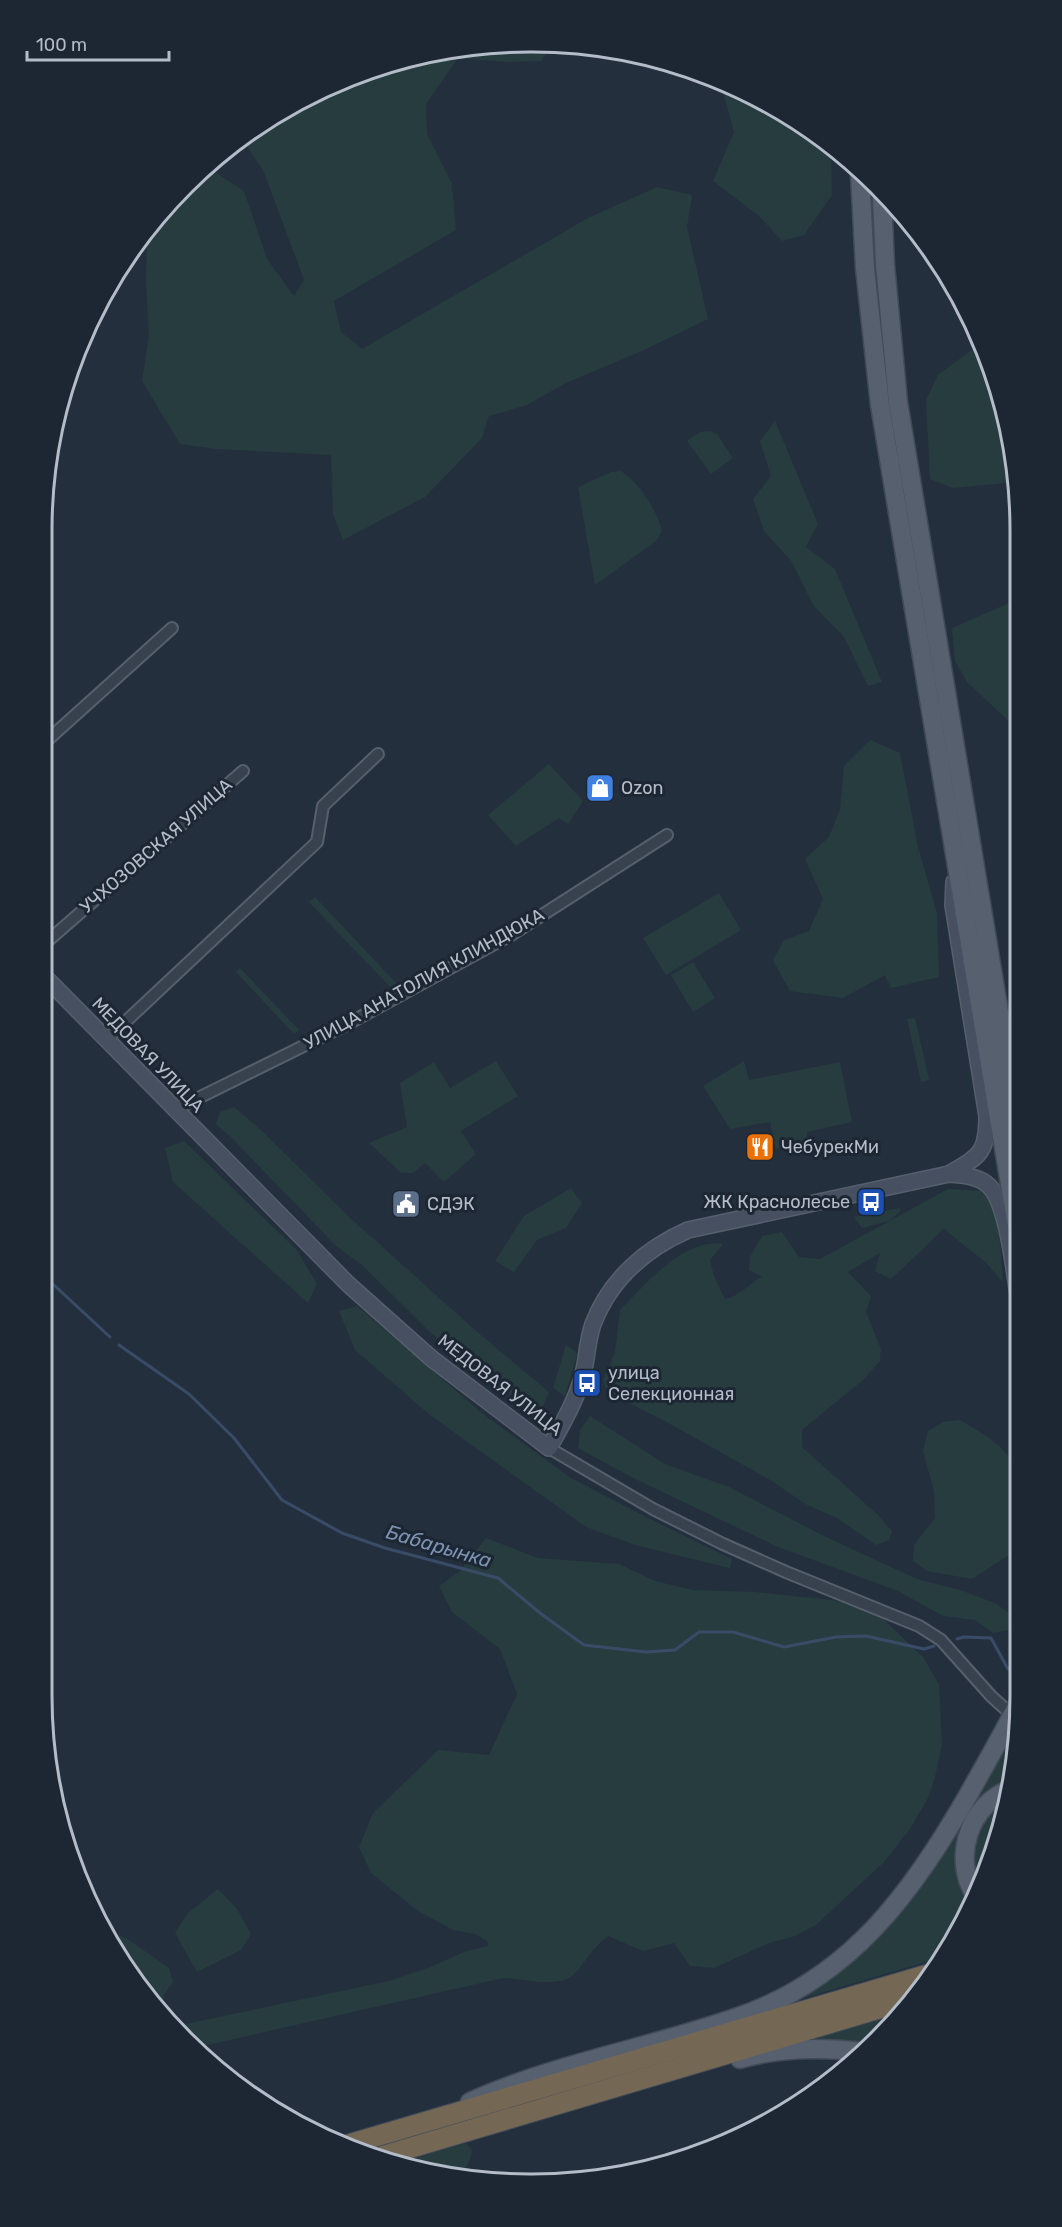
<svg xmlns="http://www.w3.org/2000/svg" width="1062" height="2227" font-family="Rubik,sans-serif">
	<rect width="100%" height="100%" fill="#242f3e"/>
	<g fill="#263c3f">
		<path d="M531 42 553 44 541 61 505 62 458 58 426 104 427 134 452 184 456 230 334 301 341 332 362 349 588 218 657 187 692 195 687 227 708 319 642 351 566 383 527 405 489 416 482 438 425 497 343 540 333 514 331 455 216 449 180 444 142 381 149 335 146 286 147 231 169 205 183 195 200 173 207 167 244 191 267 259 294 296 304 280 263 170 242 139 260 124 344 79 436 51Z"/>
		<path d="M724 83 831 145 832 195 804 235 782 241 759 216 713 181 734 132 724 95Z"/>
		<path d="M983 345 1016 467V482L953 488 930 479 926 400 938 375 977 346Z"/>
		<path d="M775 421 818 524 806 547 835 569 882 682 868 686 844 637 813 605 792 562 764 531 753 499 771 476 760 441Z"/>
		<path d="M710 431 717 434 733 458 711 474 687 441 700 432Z"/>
		<path d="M621 471C639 483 657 510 662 531L656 541 595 585 578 487 611 472Z"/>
		<path d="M1016 600 1017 741 1012 724 967 682 955 661 952 628Z"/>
		<path d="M870 740 900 753 918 847 937 913 939 977 891 988 885 975 843 998 790 991 773 960 784 940 809 931 823 899 805 859 829 837 840 809 844 766Z"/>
		<path d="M549 764 583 801 568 824 559 818 516 846 488 815Z"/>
		<path d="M719 893 741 930 666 975 643 938Z"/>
		<path d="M315 897 397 984 392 989 309 902Z"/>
		<path d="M693 962 715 998 693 1012 671 975Z"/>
		<path d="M240 968 299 1030 294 1034 236 972Z"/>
		<path d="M915 1018 929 1080 921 1082 907 1019Z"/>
		<path d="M496 1061 518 1096 461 1131 476 1154 444 1182 425 1163 413 1173H401L369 1143 407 1127 400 1083 434 1062 450 1088Z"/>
		<path d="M744 1061 749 1080 840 1062 852 1122 807 1132 808 1142 776 1149 770 1122 730 1129 703 1086Z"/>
		<path d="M234 1107 262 1131 347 1215 476 1331 549 1392 539 1415 476 1370 430 1332 362 1265 336 1246 231 1137 216 1124 220 1112Z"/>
		<path d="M184 1141 296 1249 317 1284 308 1303 173 1182 165 1148Z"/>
		<path d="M571 1188 582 1203 566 1228 537 1240 514 1272 495 1261 524 1216Z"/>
		<path d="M948 1189 982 1191C1002 1216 1000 1250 1003 1282L985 1262 944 1229 891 1279 875 1271 880 1253 848 1272 871 1296 866 1312 881 1349 880 1361 863 1380 802 1430V1447L878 1515 892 1531 889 1540 876 1545 837 1518 805 1504 772 1481 661 1419 608 1393 603 1380 615 1352 620 1310C646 1284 682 1239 723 1244L710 1260 714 1276 725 1299C740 1296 748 1284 762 1277L749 1270 750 1257 762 1236 782 1232 799 1257 820 1259Z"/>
		<path d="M900 1208V1212L889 1221 862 1228 854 1217Z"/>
		<path d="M357 1306 483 1414 571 1478 644 1516 732 1559 730 1568 635 1545 586 1527 430 1415 355 1350 339 1311Z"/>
		<path d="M566 1345 575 1351 577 1355 565 1396 553 1388Z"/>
		<path d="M590 1416 665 1464 729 1487 824 1536 917 1579 960 1590 995 1603 1017 1619 1013 1629 993 1633 975 1620 943 1616 898 1591 778 1547 633 1478 578 1448 580 1430Z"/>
		<path d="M960 1420C984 1434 1016 1451 1019 1482 1022 1502 1019 1524 1019 1543L1017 1550 972 1579 927 1571 913 1561 914 1545 935 1518 934 1491 923 1451 928 1431 943 1422Z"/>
		<path d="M486 1538 538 1558 619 1564 655 1581 693 1590 755 1592 832 1600 859 1605 879 1615 923 1657 939 1684 942 1745 935 1777 928 1798 910 1829 884 1862 816 1925 795 1936 769 1943 714 1968 690 1966 674 1943 643 1951 608 1936C593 1947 586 1962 573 1975 558 1989 522 1978 503 1978L194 2048 178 2031 186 2024 389 1981 428 1968 464 1952 488 1946 487 1941 475 1934 453 1930 418 1911 371 1873 359 1847 373 1813 438 1750 489 1755 517 1694 500 1649 452 1612 439 1586 461 1570Z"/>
		<path d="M1017 1724 1012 1780 997 1786 972 1805Z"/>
		<path d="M1008 1799 983 1883 980 1888C968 1851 973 1820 1008 1799Z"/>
		<path d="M960 1828C959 1834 957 1841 956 1847 953 1867 959 1888 970 1904L936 1959 797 2000 950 1840H953Z"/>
		<path d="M218 1889 237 1909 251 1934 241 1950 197 1972 175 1933 187 1914Z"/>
		<path d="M111 1933 126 1938 169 1968 173 1982 164 1995 162 2006 170 2010 180 2022 174 2027 143 1994Z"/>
		<path d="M904 2009 898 2019 870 2045 821 2039 817 2037Z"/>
		<path d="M466 2143 472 2150C466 2193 426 2172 401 2162Z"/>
	</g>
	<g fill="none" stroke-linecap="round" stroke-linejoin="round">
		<g stroke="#394c67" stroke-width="3">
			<path d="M42 1274 110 1337"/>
			<path d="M119 1345 189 1394 234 1438 282 1500 342 1533 385 1548 498 1578 540 1613 584 1645 646 1652 675 1650 699 1632H733L784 1647 836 1637 866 1636 924 1649 934 1646"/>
			<path d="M957 1639 964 1637 991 1638 1008 1669 1017 1673"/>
		</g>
		<g stroke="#565f6c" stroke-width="14">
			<g id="street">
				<path d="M42 745 172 628"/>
				<path d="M42 946 243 771"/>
				<path d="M106 1040 317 842 323 806 378 754"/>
				<path d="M174 1110 344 1026 511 935 667 835"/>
				<path d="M549 1448 653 1509 723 1544 786 1572 919 1626 941 1640 991 1696 1012 1715"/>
			</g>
		</g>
		<g stroke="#565f6c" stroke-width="18">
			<g id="secondary">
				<path d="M42 974 348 1284 431 1358 549 1448C561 1426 575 1403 582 1378 587 1361 587 1341 593 1324 610 1280 645 1249 688 1230L949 1174C963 1175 979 1176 989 1186 1008 1204 1014 1274 1019 1300"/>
				<path d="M949 1174C980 1156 987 1153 987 1116L953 905 954 882"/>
			</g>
		</g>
		<g stroke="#414a57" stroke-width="21">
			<g id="primary">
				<path d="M860 174 865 268 880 405 1018 1232"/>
				<path d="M882 197 885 265 898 402 1018 1127"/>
				<path d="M975 1895C952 1858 969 1804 1011 1789"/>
				<path d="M740 2059C780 2047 822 2047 863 2052"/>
				<path d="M470 2102C556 2063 650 2048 738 2017 851 1978 913 1892 970 1792 987 1761 1005 1731 1020 1700"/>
			</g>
		</g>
		<g stroke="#434c59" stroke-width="22">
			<g id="highway">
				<path d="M350 2144 926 1975"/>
				<path d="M383 2156 911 1999"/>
			</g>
		</g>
		<use href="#street" stroke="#38414e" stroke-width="10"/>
		<use href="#secondary" stroke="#465061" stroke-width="15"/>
		<use href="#primary" stroke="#56606e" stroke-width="18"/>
		<use href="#highway" stroke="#746855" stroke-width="20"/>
	</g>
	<defs>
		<g id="shop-square" transform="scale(1.5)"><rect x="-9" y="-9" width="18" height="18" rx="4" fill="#3f7fe0" stroke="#1d2633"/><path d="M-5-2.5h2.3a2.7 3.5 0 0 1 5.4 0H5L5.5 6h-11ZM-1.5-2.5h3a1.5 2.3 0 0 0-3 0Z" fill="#fff"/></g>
		<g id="restaurant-square" transform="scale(1.5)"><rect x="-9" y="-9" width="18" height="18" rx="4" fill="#e8710a" stroke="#1d2633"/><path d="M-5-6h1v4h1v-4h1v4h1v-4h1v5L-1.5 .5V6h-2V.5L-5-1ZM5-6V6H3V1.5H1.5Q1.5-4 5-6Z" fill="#fff"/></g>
		<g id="bus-square" transform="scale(1.5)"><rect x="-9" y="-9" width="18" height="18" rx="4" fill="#1a4fb4" stroke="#1d2633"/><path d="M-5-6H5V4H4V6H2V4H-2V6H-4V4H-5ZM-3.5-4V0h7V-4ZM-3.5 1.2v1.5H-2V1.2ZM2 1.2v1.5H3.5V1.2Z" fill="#fff"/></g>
		<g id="civic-square" transform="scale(1.5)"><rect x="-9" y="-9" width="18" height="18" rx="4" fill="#5c6f8a" stroke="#1d2633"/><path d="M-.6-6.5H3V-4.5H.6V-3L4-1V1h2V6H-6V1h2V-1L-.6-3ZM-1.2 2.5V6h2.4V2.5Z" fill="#fff"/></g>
	</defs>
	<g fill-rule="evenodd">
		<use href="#shop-square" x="600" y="788"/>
		<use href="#restaurant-square" x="760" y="1147"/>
		<use href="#bus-square" x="871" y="1202"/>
		<use href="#civic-square" x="406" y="1204"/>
		<use href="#bus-square" x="587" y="1383"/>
	</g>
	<g text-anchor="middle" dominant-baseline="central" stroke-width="6" stroke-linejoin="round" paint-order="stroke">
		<g font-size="18" fill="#b4bcc9" stroke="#1d2633" text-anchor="start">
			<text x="621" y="788">Ozon</text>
			<text x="781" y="1147">ЧебурекМи</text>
			<text x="850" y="1202" text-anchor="end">ЖК Краснолесье</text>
			<text x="427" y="1204">СДЭК</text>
			<text x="608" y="1373">улица<tspan x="608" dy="21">Селекционная</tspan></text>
		</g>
		<g font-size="18" fill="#b4bcc9" stroke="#1d2633">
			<text transform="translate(156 846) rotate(-41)">УЧХОЗОВСКАЯ УЛИЦА</text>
			<text transform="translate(424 979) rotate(-29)">УЛИЦА АНАТОЛИЯ КЛИНДЮКА</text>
			<text transform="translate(148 1055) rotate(46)">МЕДОВАЯ УЛИЦА</text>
			<text transform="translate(500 1385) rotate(38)">МЕДОВАЯ УЛИЦА</text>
		</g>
		<g font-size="20" font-style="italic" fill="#7c92b1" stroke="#1d2633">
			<text transform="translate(439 1546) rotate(16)">Бабарынка</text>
		</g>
	</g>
	<path d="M0 0H1062V2227H0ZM530 52H532A478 478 0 0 1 1010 530V1696A478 478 0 0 1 532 2174H530A478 478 0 0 1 52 1696V530A478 478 0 0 1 530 52Z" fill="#1d2633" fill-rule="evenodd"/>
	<path fill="none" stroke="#b4bcc9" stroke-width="3" d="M530 52H532A478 478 0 0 1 1010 530V1696A478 478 0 0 1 532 2174H530A478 478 0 0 1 52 1696V530A478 478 0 0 1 530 52Z"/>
	<path d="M27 51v9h142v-9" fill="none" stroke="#b4bcc9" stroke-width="3"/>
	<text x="36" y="51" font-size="18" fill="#b4bcc9" stroke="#1d2633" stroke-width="4.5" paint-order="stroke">100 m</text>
</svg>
